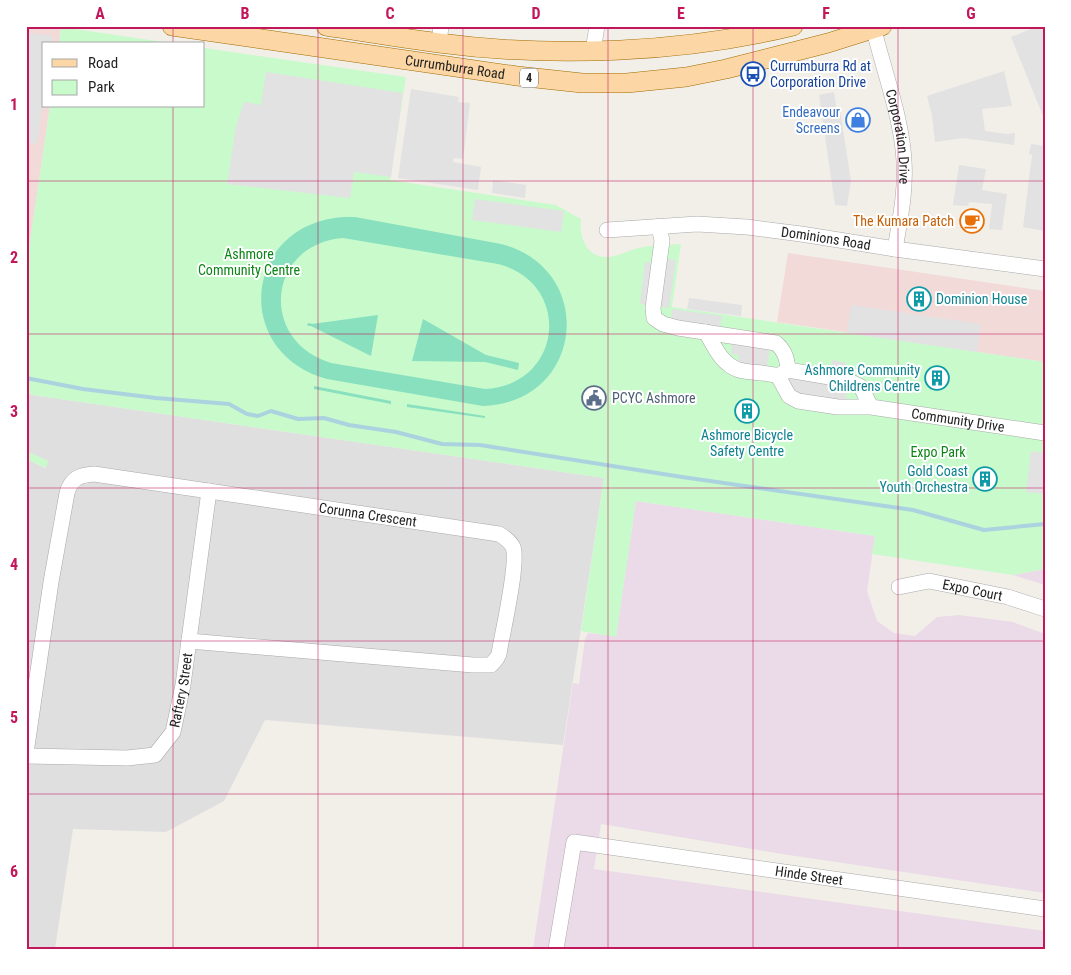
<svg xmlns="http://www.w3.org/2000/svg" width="1071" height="975" font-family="'Roboto Condensed',sans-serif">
	<rect width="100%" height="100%" fill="#f2efe9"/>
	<path fill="#e0dfdf" d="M26 394 604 478 563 745 265 720 224 801 166 832 73 829 55 949H26V459L45 468 48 461 26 451Z"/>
	<g fill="#f2dad9">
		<path d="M26 26 61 27 59 44H44V106H50L26 269Z"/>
		<path d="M788 253 1045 291V362L777 322Z"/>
	</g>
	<g fill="#ebdbe8">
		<path d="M636 501 875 536 867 591 877 621 894 633 915 636 937 617 959 615 1013 622 1045 634V893L782 854 601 824 594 869 1045 931V949H533L573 683 579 684 585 639 588 633 616 636Z"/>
		<path d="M1045 569V585L1013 575Z"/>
	</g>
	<g fill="#c8facc">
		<path d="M61 27 177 44H59Z"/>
		<path d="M204 48 406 77 390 180 556 205 581 219C579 237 586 258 608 257 619 256 628 251 638 248 651 245 667 245 681 244L672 307 1045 362V569L1013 575 872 554 875 536 636 501 616 637 581 631 604 478 26 394V269L50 106H204Z"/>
		<path d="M26 451 48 461 46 468 26 459Z"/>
	</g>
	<g fill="#88e0be" fill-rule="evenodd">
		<path d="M344 217H355L501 244C598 269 584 403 483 406L327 379C230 352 244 223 344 217ZM343 238 498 264C573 283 563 385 485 389L331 363C258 341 267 244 343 238Z"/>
		<path d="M378 315 371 356 311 326H308L307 324 309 323 312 324Z"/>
		<path d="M423 319 486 355 519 363 518 370 485 362 412 361Z"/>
		<path d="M314 386 391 401V404L314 389Z"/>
		<path d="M407 404 485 416V418L407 407Z"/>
	</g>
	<g fill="#e2e2e2">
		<path d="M1038 26H1045V118L1043 116 1011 37Z"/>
		<path d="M26 33 53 36 51 44H44V98L37 144 26 142Z"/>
		<path d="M1004 71 1012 106 982 109 985 131 1007 134 1015 133 1014 145 963 138 935 142 932 115 927 96Z"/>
		<path d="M266 72 403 93 391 177 354 172 350 198 227 184 236 126 244 102 261 105Z"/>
		<path d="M411 89 459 97 458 102 470 103 463 159 454 158 453 162 481 167 478 190 398 178Z"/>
		<path d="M834 92 837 111 840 110 851 181 847 206 835 205 819 95Z"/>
		<path d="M1031 144 1045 146 1044 231 1023 227 1032 155 1029 154Z"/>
		<path d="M959 165 986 169 982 190 1007 194 1002 230 989 229 992 204 969 202 968 206 953 205Z"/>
		<path d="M493 180 526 185 525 198 492 193Z"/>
		<path d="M475 199 564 211 561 232 472 220Z"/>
		<path d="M653 257 676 260 669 308 640 304 645 262 652 263Z"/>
		<path d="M689 298 742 305 741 316 687 309Z"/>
		<path d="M851 305 981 324 977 352 847 333Z"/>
		<path d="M672 309 722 316 720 328 671 322Z"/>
		<path d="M732 343 770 348 767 368 738 364 739 355 731 354Z"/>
		<path d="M832 360 846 363 843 384 848 385 845 403 785 393 787 375 828 382Z"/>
		<path d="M1031 451 1045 453V494L1026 492Z"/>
	</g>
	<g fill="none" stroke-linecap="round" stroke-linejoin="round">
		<path stroke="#aad3df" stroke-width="4" d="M26 378 83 389 156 398 229 404 247 414 258 416 271 411 298 419 324 418 349 425 396 432 442 444 480 445 682 477 913 510 984 530 1045 524"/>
		<g stroke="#a9a9a9" stroke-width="16">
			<g id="minor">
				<path id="s1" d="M873 26C883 69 902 118 904 161 906 191 900 220 895 249"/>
				<path d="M439 43 441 26"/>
				<path d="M593 51 597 26"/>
				<path d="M659 226 662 241 653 308 654 318 663 324 678 328 776 343C785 351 787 358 788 370"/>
				<path id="s2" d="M607 230 697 224 747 227 801 234 895 249 1045 269"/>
				<path d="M706 332C714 346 722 365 739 370 751 373 765 372 778 376"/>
				<path id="s3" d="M871 407 861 387 847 380 788 370 778 376 789 396 798 401 838 407H871L1045 433"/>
				<path id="s4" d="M899 587 929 581 1008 597 1045 609"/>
				<path id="s5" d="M26 753 51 582 67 493C71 478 80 475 94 474L499 534C504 537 510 541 513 547 519 563 502 634 499 654L497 658 491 665H473L189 641"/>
				<path id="s6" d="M26 756 127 758 155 755 173 732 183 685 209 491"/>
				<path id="s7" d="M556 949 574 842 1045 909"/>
			</g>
		</g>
		<g stroke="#a06b00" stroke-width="20">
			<g id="major">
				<path id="s8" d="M172 26 517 76 582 83H627L686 77 726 69 828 43 882 26"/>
				<path d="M326 26C364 32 401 38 439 43 552 58 682 53 793 26"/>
			</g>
		</g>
		<use href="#minor" stroke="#fff" stroke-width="15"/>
		<use href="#major" stroke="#fcd6a4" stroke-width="19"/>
	</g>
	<path fill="none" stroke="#c2185b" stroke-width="1" stroke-opacity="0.55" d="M173 26V44M318 26V949M463 26V949M608 26V949M753 26V949M898 26V949M173 106V949M26 181H1045M26 334H1045M26 488H1045M26 641H1045M26 794H1045"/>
	<defs>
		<g id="bus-ring" transform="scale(1.25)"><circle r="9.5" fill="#fff" stroke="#1a4fb4" stroke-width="1.5"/><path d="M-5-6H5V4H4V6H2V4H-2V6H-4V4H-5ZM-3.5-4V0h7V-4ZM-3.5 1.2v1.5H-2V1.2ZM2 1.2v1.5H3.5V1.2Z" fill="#1a4fb4"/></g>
		<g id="shop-ring" transform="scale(1.25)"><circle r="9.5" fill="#fff" stroke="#3f7fe0" stroke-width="1.5"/><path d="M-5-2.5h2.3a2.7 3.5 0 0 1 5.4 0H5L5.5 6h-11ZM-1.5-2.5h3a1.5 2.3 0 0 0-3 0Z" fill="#3f7fe0"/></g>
		<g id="cafe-ring" transform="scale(1.25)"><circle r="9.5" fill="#fff" stroke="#e8710a" stroke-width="1.5"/><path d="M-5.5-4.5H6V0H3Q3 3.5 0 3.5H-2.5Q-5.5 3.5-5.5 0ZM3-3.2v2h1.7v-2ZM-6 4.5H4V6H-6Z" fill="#e8710a"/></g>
		<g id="building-ring" transform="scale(1.25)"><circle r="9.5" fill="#fff" stroke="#0f9aa8" stroke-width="1.5"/><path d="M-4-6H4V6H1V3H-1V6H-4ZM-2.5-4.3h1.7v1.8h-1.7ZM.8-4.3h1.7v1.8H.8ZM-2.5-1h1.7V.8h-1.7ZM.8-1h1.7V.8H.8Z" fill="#0f9aa8"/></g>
		<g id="civic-ring" transform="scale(1.25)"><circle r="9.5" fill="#fff" stroke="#5c6f8a" stroke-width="1.5"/><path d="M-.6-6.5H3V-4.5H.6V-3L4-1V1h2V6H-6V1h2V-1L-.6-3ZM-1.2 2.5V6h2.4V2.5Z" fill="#5c6f8a"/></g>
	</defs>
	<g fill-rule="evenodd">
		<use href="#bus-ring" x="753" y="74"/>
		<use href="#shop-ring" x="858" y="120"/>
		<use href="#cafe-ring" x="972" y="221"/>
		<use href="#building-ring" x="919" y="299"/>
		<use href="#building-ring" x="937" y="378"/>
		<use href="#civic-ring" x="594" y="398"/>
		<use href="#building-ring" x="747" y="411"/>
		<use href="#building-ring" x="985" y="479"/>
	</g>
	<g text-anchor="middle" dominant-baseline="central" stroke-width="4" stroke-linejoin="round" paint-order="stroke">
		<rect fill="#fff" stroke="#646464" stroke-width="1" x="520" y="68.5" width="18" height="19" rx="4"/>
		<g font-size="12" font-weight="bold" fill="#222">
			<text x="529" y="78">4</text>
		</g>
		<g font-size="14" fill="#164399" stroke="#fff" text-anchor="start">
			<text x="770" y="66">Currumburra Rd at<tspan x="770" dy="16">Corporation Drive</tspan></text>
		</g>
		<g font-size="14" fill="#222" stroke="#fff">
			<text stroke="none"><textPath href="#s8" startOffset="286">Currumburra Road</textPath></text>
			<text stroke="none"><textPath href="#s1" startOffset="114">Corporation Drive</textPath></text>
			<text stroke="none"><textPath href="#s2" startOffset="220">Dominions Road</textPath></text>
			<text stroke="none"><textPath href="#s3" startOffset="304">Community Drive</textPath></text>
			<text stroke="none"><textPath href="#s5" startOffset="576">Corunna Crescent</textPath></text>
			<text stroke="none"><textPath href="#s4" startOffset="75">Expo Court</textPath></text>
			<text stroke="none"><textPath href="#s6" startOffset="201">Raftery Street</textPath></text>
			<text stroke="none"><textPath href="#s7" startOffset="346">Hinde Street</textPath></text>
		</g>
		<g font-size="14" fill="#366cbe" stroke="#fff" text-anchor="end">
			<text x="840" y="112">Endeavour<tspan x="840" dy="16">Screens</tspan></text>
		</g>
		<g font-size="14" fill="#c56008" stroke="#fff" text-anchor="end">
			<text x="954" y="221">The Kumara Patch</text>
		</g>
		<g font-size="14" fill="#0c8416" stroke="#fff">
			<text x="249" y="254">Ashmore<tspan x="249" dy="16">Community Centre</tspan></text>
			<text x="938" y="452">Expo Park</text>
		</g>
		<g font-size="14" fill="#0d838f" stroke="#fff" text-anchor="end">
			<text x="936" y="299" text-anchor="start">Dominion House</text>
			<text x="920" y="370">Ashmore Community<tspan x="920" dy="16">Childrens Centre</tspan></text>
			<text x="747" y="435" text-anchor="middle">Ashmore Bicycle<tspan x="747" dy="16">Safety Centre</tspan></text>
			<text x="968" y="471">Gold Coast<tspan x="968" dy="16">Youth Orchestra</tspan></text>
		</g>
		<g font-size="14" fill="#4e5e75" stroke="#fff" text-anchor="start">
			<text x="612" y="398">PCYC Ashmore</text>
		</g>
	</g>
	<rect width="1071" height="975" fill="none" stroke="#ffffff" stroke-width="55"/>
	<rect x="42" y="42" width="162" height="65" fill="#ffffff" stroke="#a7a7a7"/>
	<rect x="52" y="59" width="25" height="8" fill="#fcd6a4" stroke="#a7a7a7"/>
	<text x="88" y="68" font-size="15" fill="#222222">Road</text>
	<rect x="52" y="80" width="25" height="15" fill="#c8facc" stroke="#a7a7a7"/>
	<text x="88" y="92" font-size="15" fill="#222222">Park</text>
	<rect x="28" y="28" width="1016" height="920" fill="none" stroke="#c2185b" stroke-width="2"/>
	<g font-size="16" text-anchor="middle" font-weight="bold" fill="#c2185b">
		<text x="100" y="19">A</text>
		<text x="245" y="19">B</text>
		<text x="390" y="19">C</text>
		<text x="536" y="19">D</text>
		<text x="681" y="19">E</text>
		<text x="826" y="19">F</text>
		<text x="971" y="19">G</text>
		<text x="14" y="110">1</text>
		<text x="14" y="263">2</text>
		<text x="14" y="417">3</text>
		<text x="14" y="570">4</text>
		<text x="14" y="723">5</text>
		<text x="14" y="877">6</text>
	</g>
</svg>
